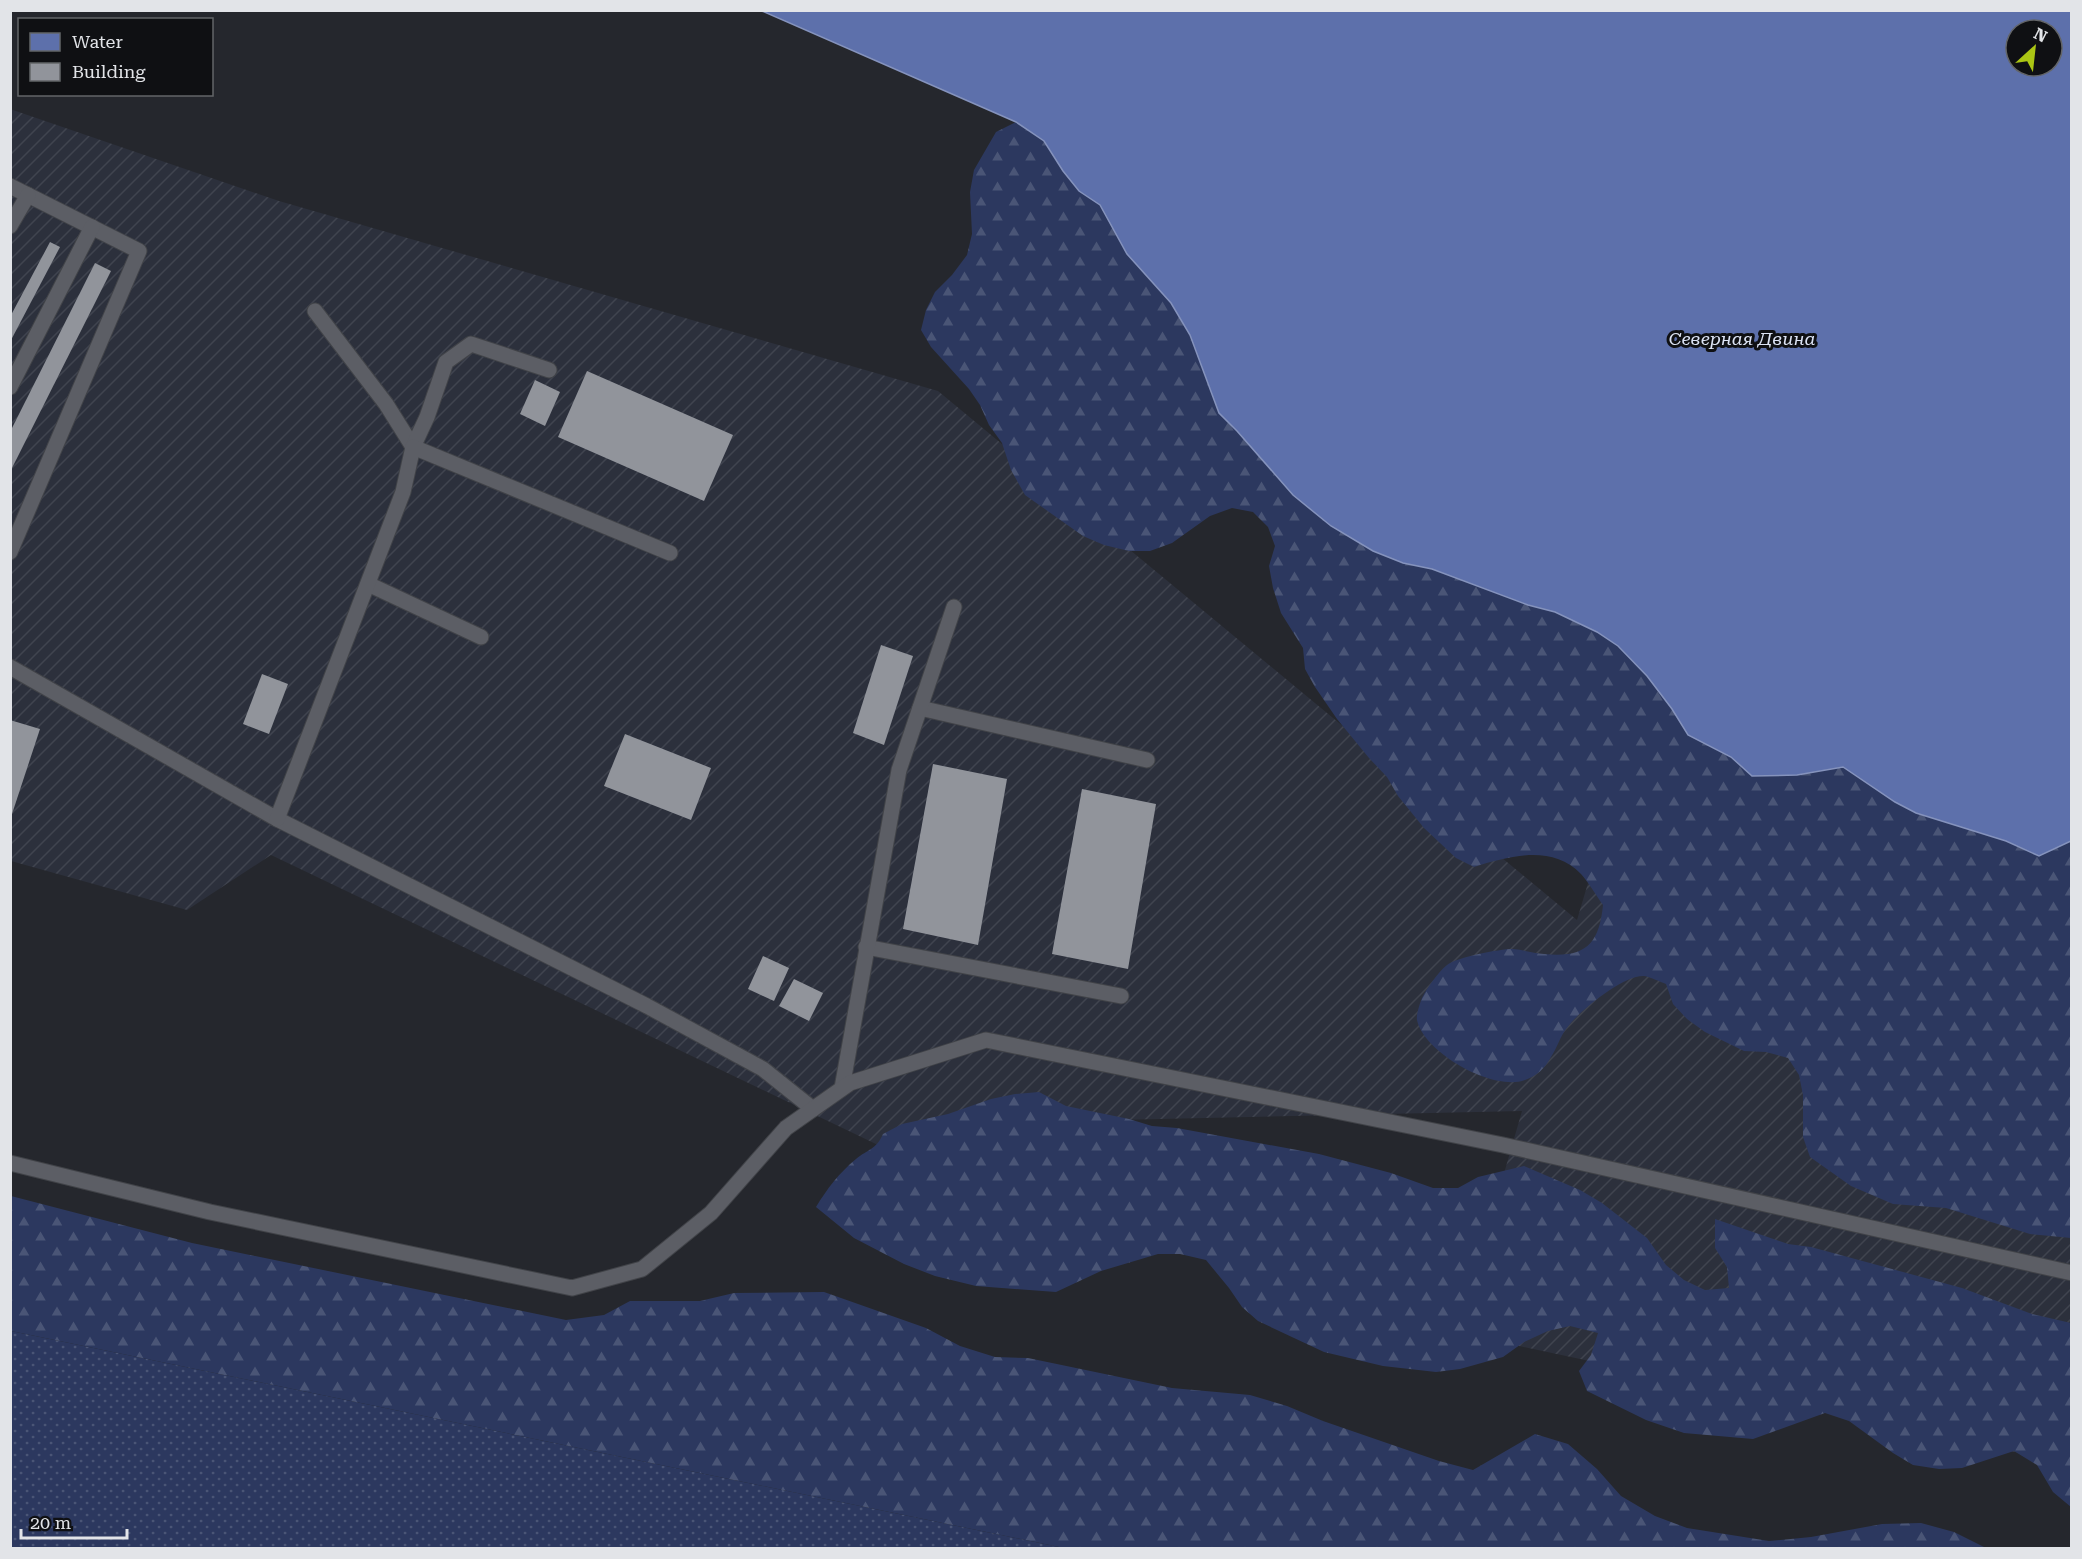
<svg xmlns="http://www.w3.org/2000/svg" width="2082" height="1559" font-family="'Roboto Serif',serif">
	<defs>
		<pattern id="industrial-furrows" width="10" height="10" patternUnits="userSpaceOnUse" patternTransform="scale(1.5)"><rect width="10" height="10" fill="#2c303c"/><path d="M-1 1l2-2M0 10L10 0M9 11l2-2" fill="none" stroke="#40444f"/></pattern>
		<pattern id="grass-dots" width="8" height="8" patternUnits="userSpaceOnUse" patternTransform="scale(1.5)"><rect width="8" height="8" fill="#2c385f"/><path d="M2 2h.1M6 6h.1" fill="none" stroke="#4a5576" stroke-width="1.8" stroke-linecap="round"/></pattern>
		<pattern id="forest-firs" width="22" height="20" patternUnits="userSpaceOnUse" patternTransform="scale(1.5)"><rect width="22" height="20" fill="#2c385f"/><path d="M5 1l3.5 6h-7zM16 11l3.5 6h-7z" fill="#4a5576"/></pattern>
	</defs>
	<rect width="100%" height="100%" fill="#25272d"/>
	<path fill="url(#industrial-furrows)" d="M10 109 279 201 938 391 1577 920 1629 745 2071 843V1464L1458 1333 1522 1111 1025 1122 878 1145 271 855 187 910 11 861Z"/>
	<path fill="url(#grass-dots)" d="M11 1331 1064 1548H11Z"/>
	<g fill="url(#forest-firs)">
		<path d="M1016 122 1044 141 1063 171 1079 191 1100 204 1127 254 1171 303 1190 335 1219 413 1237 431 1293 495 1331 526 1373 551 1403 563 1432 569 1528 605 1555 612 1597 632 1618 646 1647 676 1672 709 1688 735 1731 757 1752 776 1797 775 1843 767 1916 813 2006 841 2039 856 2071 841V1238L2030 1234 1946 1208 1893 1204 1851 1186 1810 1157 1803 1137V1095L1799 1075 1788 1058 1766 1052 1744 1051 1705 1032 1687 1019 1673 1004 1666 984C1660 982 1651 977 1644 976 1623 975 1578 1012 1566 1029 1560 1037 1557 1048 1551 1057 1545 1068 1537 1076 1525 1080 1494 1092 1424 1053 1417 1020 1416 1015 1420 1003 1422 998 1427 988 1438 972 1447 965 1457 957 1499 949 1513 949 1523 950 1534 953 1544 954 1585 958 1599 945 1603 905 1596 895 1589 883 1581 874 1552 844 1510 856 1474 867L1456 858 1424 828 1398 796 1387 777 1369 758 1337 719 1315 687 1305 669 1303 648 1281 613 1273 588 1269 566 1275 546 1268 527 1253 512 1232 508 1210 516 1172 543 1150 551H1129L1104 545 1083 536 1025 495 1011 470 1002 443 989 425 980 405 969 389 931 347 921 330 926 310 935 292 952 275 967 255 972 234 970 192 974 170 996 132Z"/>
		<path d="M1039 1092 1066 1106 1129 1119 1152 1126 1177 1128 1319 1154 1391 1173 1433 1188H1458L1478 1177 1524 1166 1580 1190 1602 1203 1647 1238 1666 1265 1684 1280 1705 1290 1729 1288 1727 1267 1715 1248V1219L1788 1244 1811 1247 1962 1288 2032 1314 2071 1323V1507L2053 1492 2037 1465 2014 1451 1962 1468 1939 1469 1913 1465 1893 1453 1849 1421 1825 1413 1753 1439 1684 1433 1646 1420 1587 1391 1579 1371 1591 1355 1598 1333 1570 1326 1548 1331 1524 1342 1503 1357 1460 1369 1436 1372 1383 1366 1324 1352 1258 1321 1242 1307 1229 1288 1206 1260 1180 1254H1158L1101 1271 1056 1292 976 1286 935 1276 904 1264 854 1238 816 1207C827 1189 839 1173 856 1159 868 1149 876 1150 883 1134L902 1124 948 1114 991 1099 1015 1094Z"/>
		<path d="M11 1196 192 1243 566 1320 604 1315 630 1301H700L734 1293 824 1292 926 1328 960 1346 995 1357 1028 1358 1172 1388 1250 1395 1287 1406 1323 1421 1439 1461 1473 1470 1535 1434 1568 1444 1597 1469 1621 1496 1655 1516 1687 1528 1769 1541 1811 1537 1882 1524 1921 1523 1954 1532 1986 1548H1064L11 1331Z"/>
	</g>
	<path fill="#5d70ab" stroke="#8593bd" stroke-width="1.5" fill-rule="evenodd" d="M762 11H2071V841L2039 856 2006 841 1916 813 1895 802 1843 767 1797 775 1752 776 1731 757 1688 735 1672 709 1647 676 1618 646 1597 632 1555 612 1528 605 1432 569 1403 563 1373 551 1331 526 1293 495 1237 431 1219 413 1190 335 1171 303 1127 254 1100 205 1079 191 1063 171 1044 141 1016 122ZM2016 30H2052V66H2016Z"/>
	<g fill="#91949b">
		<path d="M50 242 60 247 10 342V317Z"/>
		<path d="M95 263 111 271 10 472V432Z"/>
		<path d="M587 371 733 435 704 501 558 437Z"/>
		<path d="M535 380 560 392 545 426 520 414Z"/>
		<path d="M881 645 913 656 884 745 853 733Z"/>
		<path d="M262 674 288 684 269 734 243 724Z"/>
		<path d="M10 720 40 729 11 817H10Z"/>
		<path d="M625 734 711 768 691 820 604 786Z"/>
		<path d="M933 764 1007 779 978 945 903 929Z"/>
		<path d="M1082 789 1156 804 1128 969 1052 954Z"/>
		<path d="M763 956 789 968 774 1001 748 989Z"/>
		<path d="M794 979 823 993 809 1021 779 1006Z"/>
	</g>
	<g fill="none" stroke-linecap="round" stroke-linejoin="round">
		<g stroke="#414348" stroke-width="17">
			<g id="service">
				<path d="M10 186 139 251 10 552"/>
				<path d="M10 226 28 195"/>
				<path d="M315 311 386 404 413 447"/>
				<path d="M10 387 92 227"/>
				<path d="M413 447 427 417 446 362 471 344 549 370"/>
				<path d="M368 584 481 637"/>
				<path d="M10 667 277 819 647 1006 763 1069 813 1109"/>
				<path d="M920 708 1147 760"/>
				<path d="M277 819 403 492 413 447 670 553"/>
				<path d="M866 947 1121 996"/>
				<path d="M842 1088 899 770 954 607"/>
				<path d="M10 1163 210 1212 572 1288 642 1269 711 1213 786 1128 850 1083 986 1040 1503 1145 2072 1273"/>
			</g>
		</g>
		<use href="#service" stroke="#5c5e65" stroke-width="15"/>
	</g>
	<g text-anchor="middle" dominant-baseline="central" stroke-width="6" stroke-linejoin="round" paint-order="stroke">
		<g font-size="18" font-style="italic" fill="#dde4f5" stroke="#0f1013">
			<text x="1742" y="338">Северная Двина</text>
		</g>
	</g>
	<rect width="2082" height="1559" fill="none" stroke="#e2e4e8" stroke-width="24"/>
	<rect x="18" y="18" width="195" height="78" fill="#0f1013" stroke="#636568" stroke-width="1.5"/>
	<rect x="30" y="33" width="30" height="18" fill="#5d70ab" stroke="#636568" stroke-width="1.5"/>
	<text x="72" y="48" font-size="18" fill="#e2e4e8">Water</text>
	<rect x="30" y="63" width="30" height="18" fill="#91949b" stroke="#636568" stroke-width="1.5"/>
	<text x="72" y="78" font-size="18" fill="#e2e4e8">Building</text>
	<g transform="translate(2034 48) rotate(27)"><circle r="28" fill="#0f1013" stroke="#636568" stroke-width="1.5"/>
	<path d="M0-4.5L10 22L0 15L-10 22Z" fill="#abc614"/>
	<text y="-9" font-size="16" font-weight="bold" text-anchor="middle" fill="#e2e4e8">N</text>
	</g>
	<path d="M21 1529v9h106v-9" fill="none" stroke="#e2e4e8" stroke-width="3"/>
	<text x="30" y="1529" font-size="18" fill="#e2e4e8" stroke="#0f1013" stroke-width="4.5" paint-order="stroke">20 m</text>
</svg>
